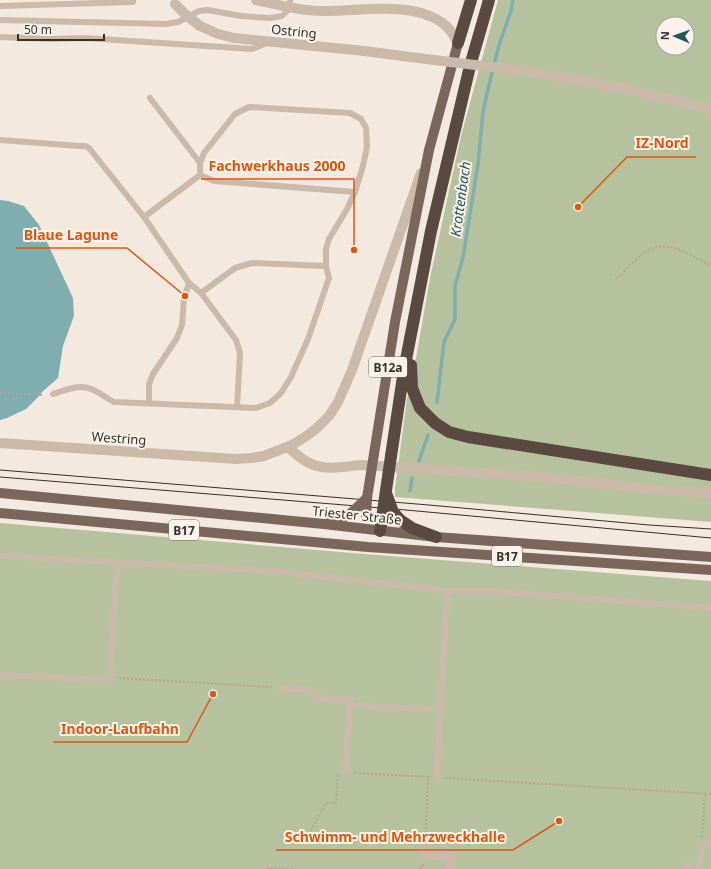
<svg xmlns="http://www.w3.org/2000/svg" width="711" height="869" font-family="'Noto Sans',sans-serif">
	<rect width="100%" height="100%" fill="#f3e9df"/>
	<g fill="#b6c29e" fill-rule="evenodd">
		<path d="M498 0H711V522L395 497V488L407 399 415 364 430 278 461 136ZM663 24H687V48H663Z"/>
		<path d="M0 523 364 554 711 581V869H0Z"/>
	</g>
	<path fill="#7eaeb0" d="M0 200 8 201 24 206 39 225 73 298 74 316 63 346 58 378 42 392 40 395 26 409 7 418 0 420Z"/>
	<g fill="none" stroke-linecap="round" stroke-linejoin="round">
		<g stroke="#7eaeb0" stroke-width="3.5">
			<path d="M437 402 444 342 455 319V286L463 257 478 164 483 112 488 89 499 45 511 11 513 0"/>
			<path d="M419 461 428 435"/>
			<path d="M410 491 412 478"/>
		</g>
		<g stroke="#b7a395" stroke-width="2" stroke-dasharray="2 2" stroke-linecap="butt">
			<path d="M615 280C624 272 633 261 642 254 666 236 690 255 711 266"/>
			<path d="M0 393 44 395"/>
			<path d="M119 678 272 687"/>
			<path d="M355 773 429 777"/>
			<path d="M445 778 711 794"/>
			<path d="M702 837 705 794"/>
			<path d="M305 841 326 803H336L338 773"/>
			<path d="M425 845 428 779"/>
			<path d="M267 869 268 868 293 869"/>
			<path d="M420 869 423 865V863"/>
		</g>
		<g stroke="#cbb9aa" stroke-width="6">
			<path d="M0 6 133 2V0"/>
			<path d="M0 20 166 24 178 22 199 11 208 10 241 16 270 18 282 16 290 8V0"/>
			<path d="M0 37 49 39 85 38 252 49 267 43"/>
			<path d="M150 98 200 163"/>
			<path d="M0 140 79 146H85L89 148 144 217 200 175 214 181 355 192"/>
			<path d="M144 217 189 283 201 293 236 340 240 353 237 407"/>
			<path d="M201 293 235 268 252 263 326 266"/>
			<path d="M53 394C65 390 79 384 91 389 99 392 106 398 114 402L256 408 270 403 281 393 291 377 308 339 329 278 326 266V249L329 239 347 209 355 192 363 166 367 147 366 128 361 119 350 113 249 107 235 114 204 153 200 163V175"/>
			<path d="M149 403V384L153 374 177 338 182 325 184 298 189 283"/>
			<path d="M0 556 274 571 416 587 447 591 437 778"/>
			<path d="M447 591H492L711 608"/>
			<path d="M0 675 109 680 110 678 117 562"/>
			<path d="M281 688 310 690 318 698 351 700 350 705"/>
			<path d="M348 772 346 765 350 705 440 710"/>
			<path d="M688 869V864"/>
			<path d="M699 869 701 848 711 842"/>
		</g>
		<g stroke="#cbb9aa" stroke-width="10">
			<path d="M256 0C279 5 301 11 325 11 360 11 411 1 441 22 449 27 454 35 458 43"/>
			<path d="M200 26 218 34 234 38 364 51 426 59"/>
			<path d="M524 71C587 80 649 93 711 109"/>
			<path d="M0 443 236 459 252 458 264 456 292 445 305 437 317 428 329 416 338 402 352 370 421 173"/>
			<path d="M288 447C306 464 317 470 342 467 349 467 355 465 362 465L545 477 657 490 711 493"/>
			<path d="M424 854 451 856V869"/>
		</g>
		<g stroke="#7a665b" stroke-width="10">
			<path d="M374 454 395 322 429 150 458 43"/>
			<path d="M0 493 324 524 436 537 711 557"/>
			<path d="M0 513 368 547 711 570"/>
			<path d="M326 524 349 515"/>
		</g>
		<g stroke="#5a4941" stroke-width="12">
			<path d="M458 43 471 0"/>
			<path d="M411 365 412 388 420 408 435 423 449 432 468 437 711 475"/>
			<path d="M391 456 404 370 431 231 470 66 489 0"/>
			<path d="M400 520 412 528 436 537"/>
			<path d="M380 531 382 518"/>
		</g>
		<g stroke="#392f2a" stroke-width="1">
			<path d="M0 470 429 505 649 525 711 529"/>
			<path d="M0 477 406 510 711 538"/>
		</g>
		<g stroke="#cbb9aa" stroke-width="10">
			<path d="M175 4 186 15 200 26"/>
			<path d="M426 59 524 71"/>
		</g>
		<g stroke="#7a665b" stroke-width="10">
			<path d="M349 515 367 498"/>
			<path d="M366 517 367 498 374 454"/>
		</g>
		<g stroke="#5a4941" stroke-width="12">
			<path d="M386 493 393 512 400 520"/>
			<path d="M382 518 391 456"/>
		</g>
	</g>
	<g text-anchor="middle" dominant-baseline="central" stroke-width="4" stroke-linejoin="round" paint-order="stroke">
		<g fill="#faf3eb" stroke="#736a64" stroke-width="1">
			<rect x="369" y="357" width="38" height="20" rx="3"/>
			<rect x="169" y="520" width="30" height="20" rx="3"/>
			<rect x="492" y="546" width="30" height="20" rx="3"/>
		</g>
		<g font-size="12" font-weight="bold" fill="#392f2a">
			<text x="388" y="367">B12a</text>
			<text x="184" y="530">B17</text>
			<text x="507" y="556">B17</text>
		</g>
		<g font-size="13" fill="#392f2a" stroke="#faf3eb">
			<text transform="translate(294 31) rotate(6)">Ostring</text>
			<text transform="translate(119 438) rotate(4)">Westring</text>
			<text transform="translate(357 515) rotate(6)">Triester Straße</text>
		</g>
		<g font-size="14" font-style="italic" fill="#1f565a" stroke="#faf3eb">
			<text transform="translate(460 199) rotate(-82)">Krottenbach</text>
		</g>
	</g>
	<path fill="none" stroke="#df570e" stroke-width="1.5" d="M578 207L627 157H696M354 250L354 179H201M185 296L127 248H16M213 694L187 742H53M559 821L513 850H276"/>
	<g fill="#df570e" stroke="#faf3eb" stroke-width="1.5">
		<circle cx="578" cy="207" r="4"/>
		<circle cx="354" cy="250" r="4"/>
		<circle cx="185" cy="296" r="4"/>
		<circle cx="213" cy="694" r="4"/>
		<circle cx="559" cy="821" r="4"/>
	</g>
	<g font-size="14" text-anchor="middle" font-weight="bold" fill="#df570e" stroke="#faf3eb" stroke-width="4" stroke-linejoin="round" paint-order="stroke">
		<text x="662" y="148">IZ-Nord</text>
		<text x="277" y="171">Fachwerkhaus 2000</text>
		<text x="71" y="240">Blaue Lagune</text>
		<text x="120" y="734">Indoor-Laufbahn</text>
		<text x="395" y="842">Schwimm- und Mehrzweckhalle</text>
	</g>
	<g transform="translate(675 36) rotate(272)"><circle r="19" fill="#faf3eb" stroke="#ada59e"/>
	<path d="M0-3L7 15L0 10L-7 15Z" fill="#1f565a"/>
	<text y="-6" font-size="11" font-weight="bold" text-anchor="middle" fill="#392f2a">N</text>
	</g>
	<path d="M18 34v6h86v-6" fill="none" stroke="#392f2a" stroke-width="2"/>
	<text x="24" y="34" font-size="12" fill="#392f2a" stroke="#faf3eb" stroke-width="3" paint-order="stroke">50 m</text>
</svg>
